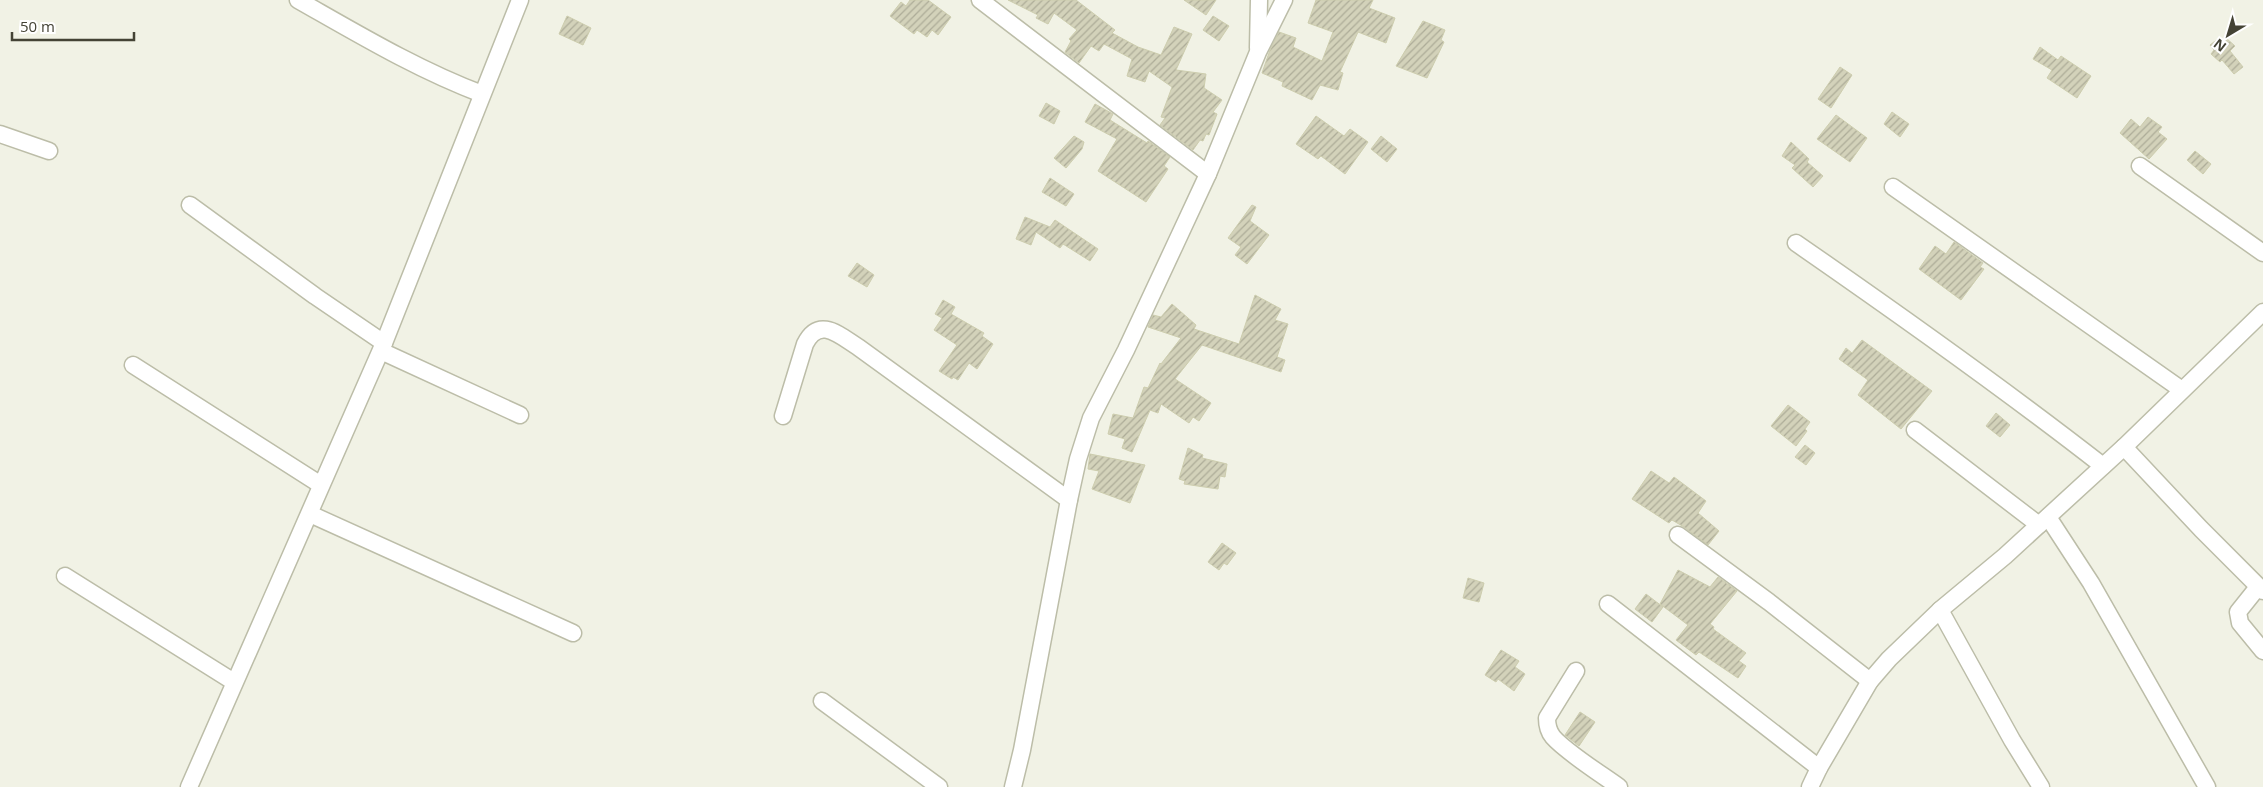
<svg xmlns="http://www.w3.org/2000/svg" width="2263" height="787" font-family="'Open Sans',sans-serif">
	<defs>
		<pattern id="building-hatch" width="6" height="6" patternUnits="userSpaceOnUse" patternTransform="scale(1.25)"><rect width="6" height="6" fill="#d3d2ba"/><path d="M-1 1l2-2M0 6l6-6M5 7l2-2" fill="none" stroke="#adac98"/></pattern>
	</defs>
	<rect width="100%" height="100%" fill="#f1f2e5"/>
	<g fill="url(#building-hatch)" stroke="#cdcdae">
		<path d="M910 0H928L951 17 938 35 932 30 927 37 917 30 914 34 890 16 901 2 906 6Z"/>
		<path d="M1008 0H1076L1115 30 1112 33 1138 47 1161 55 1174 27 1192 34 1176 70 1206 74 1204 88 1222 100 1213 112 1217 114 1209 135 1206 134 1203 141 1200 140 1193 150 1160 125 1165 118 1161 117 1172 87 1149 71 1145 82 1127 76 1132 59 1104 44 1099 51 1091 46 1079 63 1065 52 1071 41 1069 39 1077 30 1054 13 1048 24 1036 18 1038 15Z"/>
		<path d="M1184 0H1216L1206 15Z"/>
		<path d="M1316 0H1373L1369 8 1395 18 1386 43 1358 32 1340 72 1343 73 1338 90 1320 85 1312 100 1282 86 1283 82 1262 73 1270 50 1279 32 1296 38 1293 47 1322 61 1333 32 1308 23Z"/>
		<path d="M567 16 591 28 583 45 559 34Z"/>
		<path d="M1213 16 1229 26 1219 41 1203 30Z"/>
		<path d="M1423 21 1445 30 1441 40 1444 42 1427 78 1396 66Z"/>
		<path d="M2219 38 2222 42 2226 38 2235 46 2230 51 2243 67 2234 74 2222 60 2220 62 2211 54 2214 50 2210 45Z"/>
		<path d="M2040 47 2058 60 2061 56 2091 76 2077 98 2047 78 2052 70 2033 59Z"/>
		<path d="M1840 67 1852 75 1831 108 1818 99Z"/>
		<path d="M1046 103 1060 111 1054 124 1039 116Z"/>
		<path d="M1095 104 1113 114 1110 120 1147 143 1148 141 1170 157 1164 166 1168 169 1146 202 1098 171 1117 139 1085 122Z"/>
		<path d="M1892 112 1909 124 1900 137 1884 124Z"/>
		<path d="M1836 115 1867 138 1850 162 1817 139Z"/>
		<path d="M1316 116 1344 136 1350 129 1368 142 1345 174 1321 156 1318 159 1296 144Z"/>
		<path d="M2148 117 2162 127 2158 132 2167 139 2149 159 2120 133 2131 119 2140 127Z"/>
		<path d="M1074 136 1084 142 1082 149 1066 168 1054 158Z"/>
		<path d="M1381 136 1397 149 1387 162 1371 149Z"/>
		<path d="M1791 142 1809 159 1807 162 1823 176 1813 187 1792 168 1795 165 1782 156Z"/>
		<path d="M2195 151 2211 164 2203 174 2187 160Z"/>
		<path d="M1050 178 1074 194 1066 206 1042 192Z"/>
		<path d="M1252 205 1256 207 1250 221 1269 235 1247 264 1235 255 1241 247 1228 238Z"/>
		<path d="M1025 217 1050 227 1055 220 1098 249 1090 261 1063 244 1060 248 1036 232 1031 245 1016 239Z"/>
		<path d="M1954 242 1983 263 1980 267 1984 269 1961 300 1919 269 1935 246 1946 254Z"/>
		<path d="M857 263 874 275 867 287 848 276Z"/>
		<path d="M1255 295 1281 309 1275 320 1288 324 1277 357 1285 360 1281 372 1202 345 1175 379 1211 403 1199 421 1193 417 1189 423 1161 404 1158 413 1150 410 1132 452 1122 448 1125 439 1108 434 1113 414 1133 418 1144 387 1148 388 1160 363 1161 364 1181 338 1148 327 1153 315 1161 317 1172 304 1196 325 1194 329 1239 344Z"/>
		<path d="M943 300 955 307 951 314 984 333 982 336 993 344 977 369 969 363 958 380 953 377 952 379 939 371 957 345 934 330 942 318 935 314Z"/>
		<path d="M1862 340 1932 391 1901 429 1858 395 1868 380 1839 359 1846 348 1852 353Z"/>
		<path d="M1788 405 1810 422 1805 429 1807 431 1796 446 1771 426Z"/>
		<path d="M1996 413 2010 425 2000 437 1986 426Z"/>
		<path d="M1805 445 1815 453 1806 465 1795 457Z"/>
		<path d="M1188 448 1203 455 1202 458 1227 464 1225 477 1220 476 1218 489 1184 484 1185 481 1179 479Z"/>
		<path d="M1090 454 1145 465 1130 503 1092 489 1099 471 1088 469Z"/>
		<path d="M1651 471 1669 483 1674 477 1706 501 1698 513 1719 531 1708 545 1684 527 1672 520 1669 523 1632 499Z"/>
		<path d="M1222 543 1236 553 1227 565 1224 563 1219 570 1208 562Z"/>
		<path d="M1678 570 1710 587 1718 577 1737 591 1710 624 1714 627 1713 629 1746 653 1739 661 1746 666 1738 678 1699 652 1696 655 1676 640 1688 625 1660 604Z"/>
		<path d="M1468 578 1484 583 1479 602 1463 598Z"/>
		<path d="M1646 594 1663 607 1652 622 1635 609Z"/>
		<path d="M1501 650 1519 661 1515 667 1525 674 1514 691 1498 679 1496 682 1485 675Z"/>
		<path d="M1580 712 1595 722 1579 746 1565 735Z"/>
	</g>
	<g fill="none" stroke-linecap="round" stroke-linejoin="round">
		<g stroke="#bcbda8" stroke-width="19">
			<g id="street">
				<path d="M298 0C358 34 418 70 482 94"/>
				<path d="M980 0 1208 174"/>
				<path d="M1258 48 1259 0"/>
				<path d="M0 134 49 151"/>
				<path d="M2140 166 2263 253"/>
				<path d="M1893 187 2182 390"/>
				<path d="M190 205 315 296 384 343"/>
				<path d="M1796 243C1900 315 2003 388 2103 466"/>
				<path d="M381 351 520 415"/>
				<path d="M133 365 321 485"/>
				<path d="M783 416 805 344C819 316 839 335 858 347L1069 500"/>
				<path d="M1915 430 2039 525"/>
				<path d="M2124 447 2201 529 2263 591"/>
				<path d="M310 514 573 633"/>
				<path d="M2048 517 2091 583 2207 787"/>
				<path d="M1678 535 1769 602 1870 681"/>
				<path d="M65 576 234 682"/>
				<path d="M2258 587 2238 612 2240 623 2263 651"/>
				<path d="M1608 604 1819 768"/>
				<path d="M1940 610 2012 740 2041 787"/>
				<path d="M1576 671 1547 718C1547 725 1548 731 1553 737 1566 752 1601 774 1619 787"/>
				<path d="M822 701 939 787"/>
				<path d="M189 787 384 343 520 0"/>
				<path d="M1013 787 1022 750 1069 500 1078 459 1091 418 1126 350 1175 245 1208 174 1258 52 1284 0"/>
				<path d="M1810 787 1819 768 1870 681 1889 659 1940 610 2005 556 2124 447 2263 312"/>
			</g>
		</g>
		<use href="#street" stroke="#fff" stroke-width="16"/>
	</g>
	<g transform="translate(2228 35) rotate(218)" stroke="#ffffff" stroke-width="4" paint-order="stroke">
	<path d="M0-4L9 19L0 12L-9 19Z" fill="#444335"/>
	<text y="-8" font-size="14" font-weight="bold" text-anchor="middle" fill="#444335">N</text>
	</g>
	<path d="M12 32v8h122v-8" fill="none" stroke="#444335" stroke-width="2.5"/>
	<text x="20" y="32" font-size="15" fill="#444335" stroke="#ffffff" stroke-width="4" paint-order="stroke">50 m</text>
</svg>
